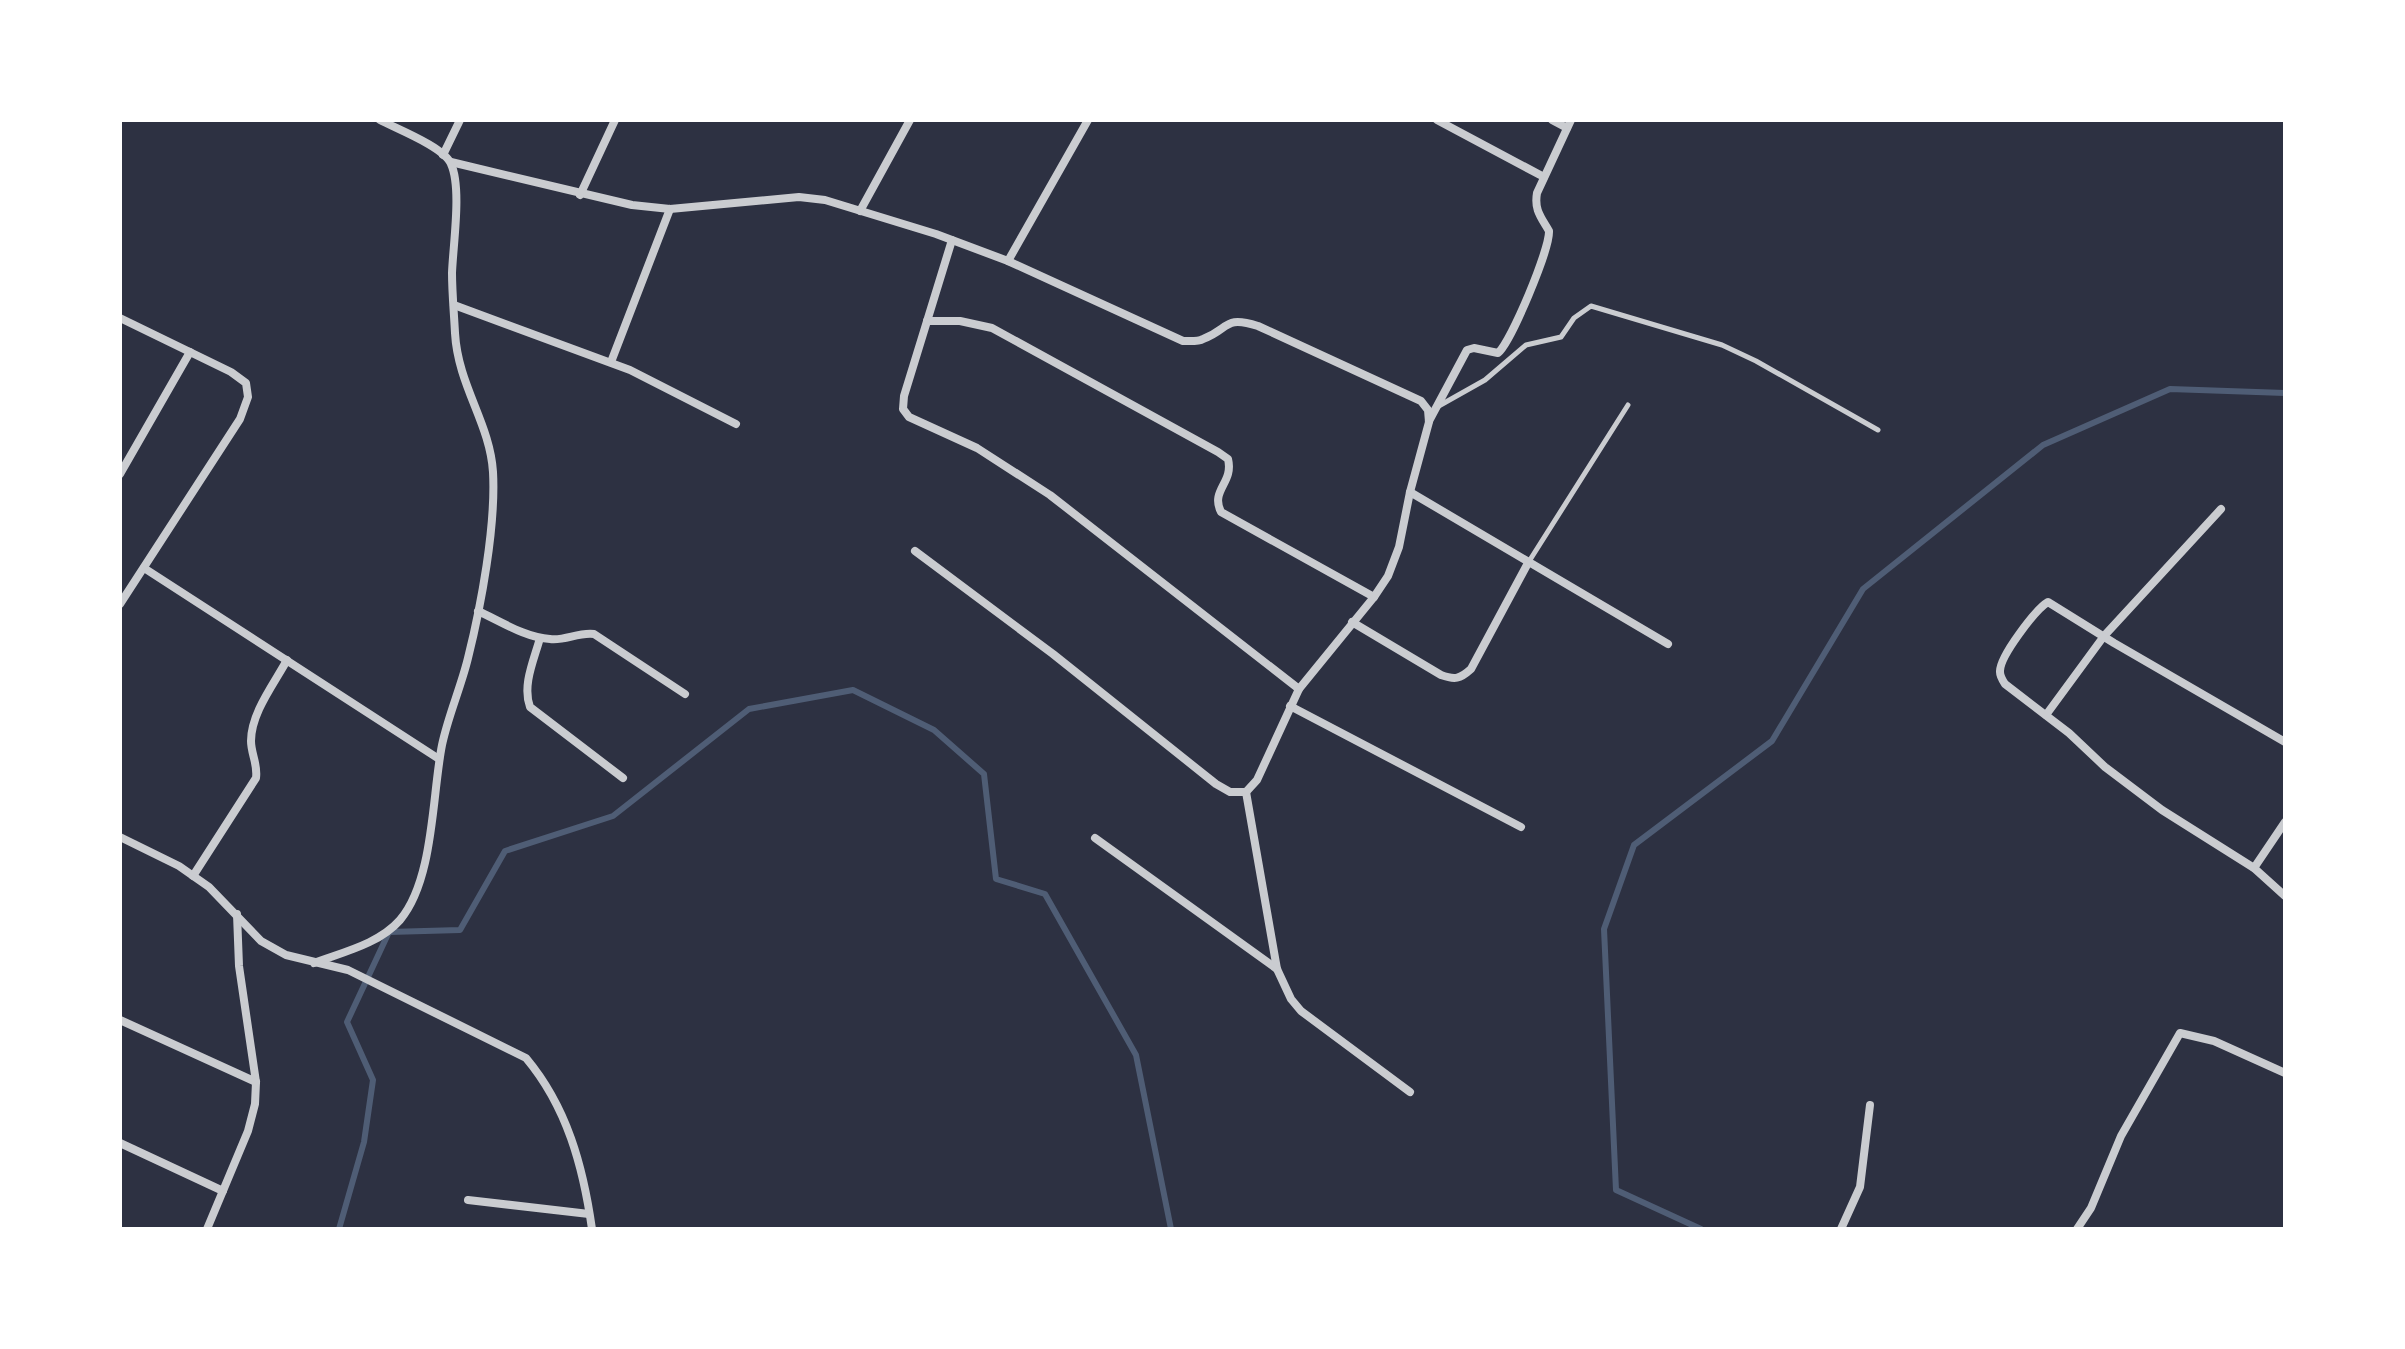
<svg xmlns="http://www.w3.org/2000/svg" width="2405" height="1349" font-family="Rubik,sans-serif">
	<rect width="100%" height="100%" fill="#2d3142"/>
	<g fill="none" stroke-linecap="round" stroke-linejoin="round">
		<g stroke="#4f5d75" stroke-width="6">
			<path d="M339 1229 364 1142 373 1080 347 1022 389 932 460 930 505 851 613 816 749 709 853 690 934 730 984 774 996 879 1045 894 1136 1055 1171 1229"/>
			<path d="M1701 1229 1616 1190 1604 929 1634 845 1772 741 1863 589 2043 445 2170 389 2285 393"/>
		</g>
		<g stroke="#caccd0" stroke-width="5">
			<path d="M1437 407 1485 380 1526 345 1561 337 1574 318 1591 306 1722 345 1756 361 1878 430"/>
			<path d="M1528 563 1628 405"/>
		</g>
		<g stroke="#caccd0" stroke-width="8">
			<path d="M1437 120 1544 177"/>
			<path d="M1552 120 1567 128"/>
			<path d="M443 155 460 120"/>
			<path d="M451 162 632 205 670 209 799 197 825 200 936 234 1008 261 1183 341C1189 341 1198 342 1203 339 1230 329 1223 315 1258 326L1421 401 1428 410 1429 422 1410 492 1399 547 1388 576 1374 597 1299 689 1257 780 1246 792H1230L1216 784 1053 654 915 551"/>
			<path d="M580 195 615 120"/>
			<path d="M860 211 910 120"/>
			<path d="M952 240 904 396 903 409 909 417 977 448 1050 495 1299 689"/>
			<path d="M1008 261 1088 120"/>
			<path d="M454 305 630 370 736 424"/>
			<path d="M120 318 231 372 246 383 248 397 240 419 120 604"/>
			<path d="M927 321H960L992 328 1218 452 1228 459C1234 483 1210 490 1221 512L1374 597"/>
			<path d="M611 362 670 209"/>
			<path d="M1429 421 1467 350 1474 348 1498 353C1511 342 1550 249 1549 231 1541 217 1534 210 1537 193L1571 120"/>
			<path d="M120 474 190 352"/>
			<path d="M1410 492 1668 644"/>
			<path d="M144 568 439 759"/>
			<path d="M478 611C500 621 526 638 550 639 565 641 578 632 594 634L685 694"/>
			<path d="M1352 622 1441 675C1455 680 1460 679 1471 669L1528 563"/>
			<path d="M540 638C534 660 522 685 530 707L623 778"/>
			<path d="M1290 706 1521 827"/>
			<path d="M2046 715 2104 636 2221 509"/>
			<path d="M2285 742 2114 643 2048 602C2036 609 1999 657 2000 672 2000 675 2003 681 2005 684L2069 733 2105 767 2162 810 2254 868 2285 896"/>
			<path d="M1246 792 1277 969 1291 999 1301 1011 1410 1092"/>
			<path d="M120 837 179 866 209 887 261 941 286 955 348 970 526 1058C567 1107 583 1166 592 1229"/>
			<path d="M1095 838 1277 969"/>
			<path d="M2254 868 2285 822"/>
			<path d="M193 876 256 778C258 764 251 754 251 741 251 713 274 684 287 660"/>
			<path d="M314 963C343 952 379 944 400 920 434 880 432 795 442 745 448 716 461 687 468 658 481 606 496 526 493 472 490 423 458 386 455 333 454 313 452 292 452 273 453 245 462 188 451 164 444 147 397 129 380 120"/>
			<path d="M120 1020 256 1082"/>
			<path d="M120 1143 223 1191"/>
			<path d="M468 1200 589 1214"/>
			<path d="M207 1229 248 1131 255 1104 256 1082 239 966 237 914"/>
			<path d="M1841 1229 1860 1187 1870 1105"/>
			<path d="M2077 1229 2091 1208 2121 1136 2180 1033 2214 1041 2285 1073"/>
		</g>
	</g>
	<rect width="2405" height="1349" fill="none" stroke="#ffffff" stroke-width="244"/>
</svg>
